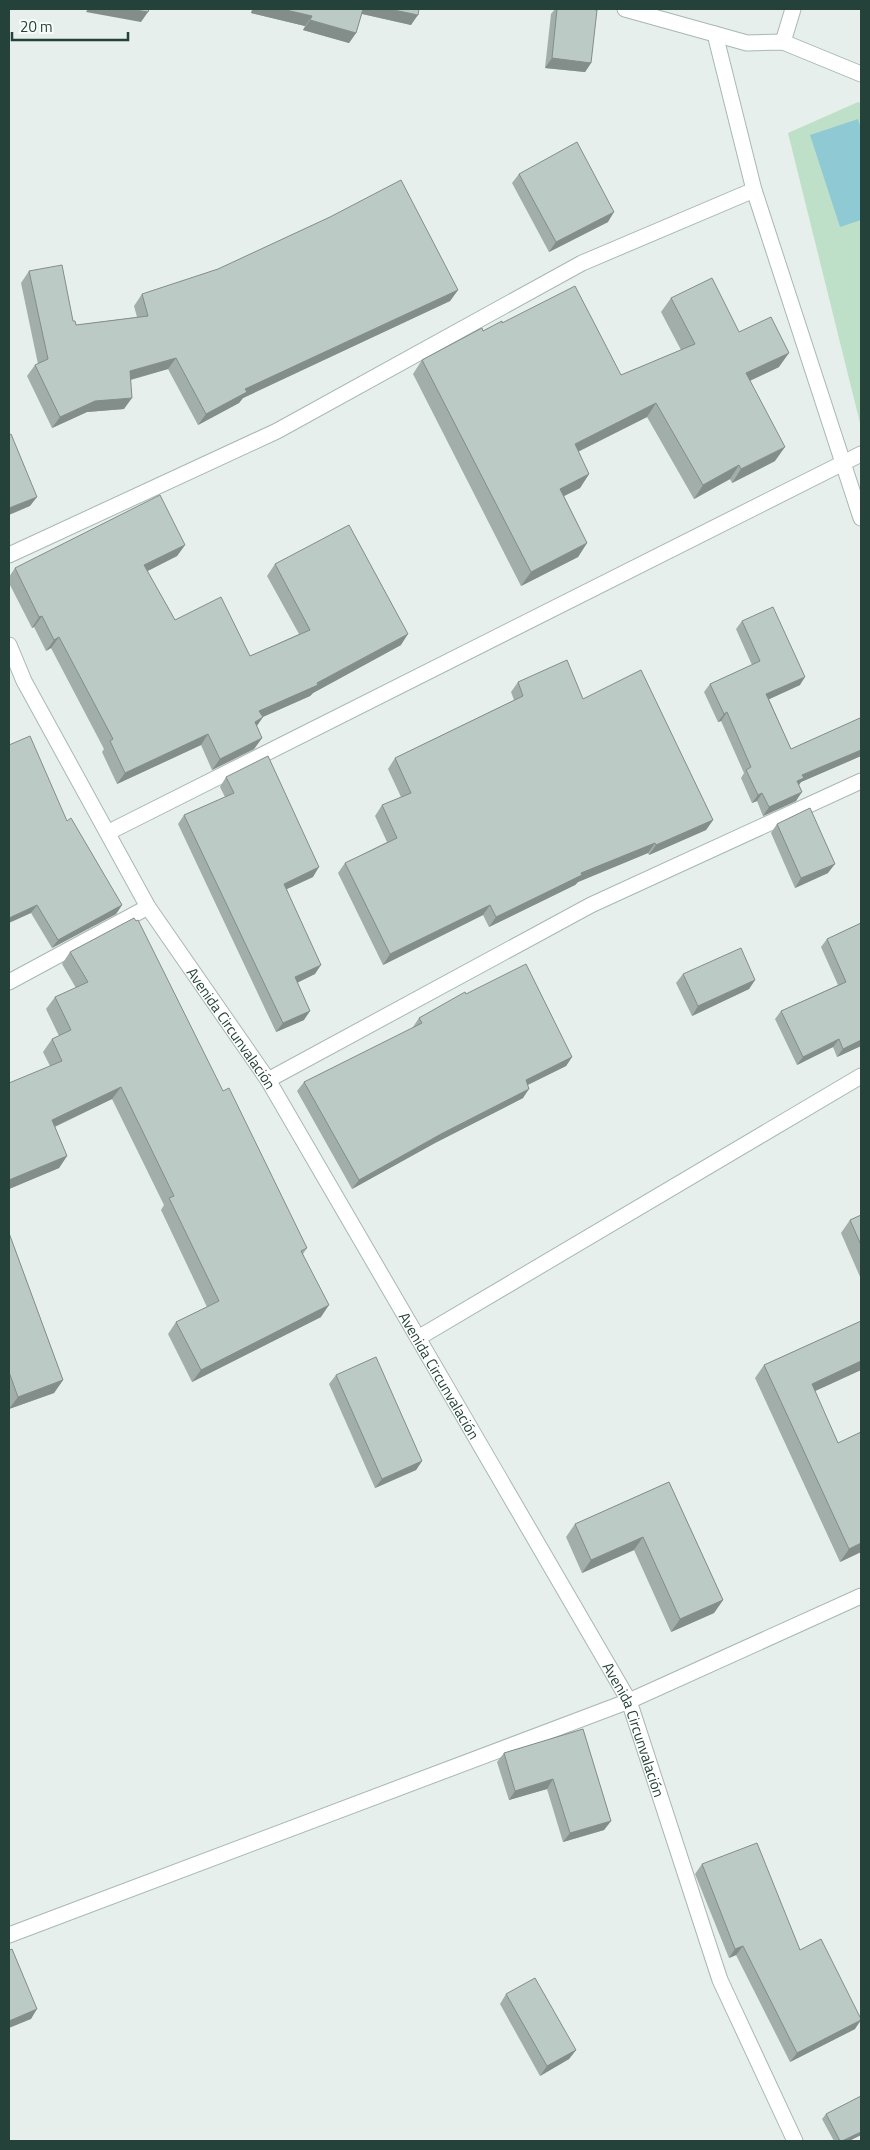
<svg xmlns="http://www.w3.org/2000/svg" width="870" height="2150" font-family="'Titillium Web',sans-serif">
	<rect width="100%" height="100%" fill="#e6efeb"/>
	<path fill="#bfe0c8" d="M858 102 861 103V427L788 133Z"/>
	<path fill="#8ec9d4" d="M858 119 861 129V220L840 227 810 135Z"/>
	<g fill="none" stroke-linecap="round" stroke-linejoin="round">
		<g stroke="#a8b8b2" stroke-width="17">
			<g id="street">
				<path d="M625 9 747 43 783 42 861 74"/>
				<path d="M715 34 754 190 861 518"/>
				<path d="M783 42 793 9"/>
				<path d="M9 555 277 431 582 263 754 190"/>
				<path id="s1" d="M9 645 24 681 148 907 268 1080 629 1701 720 1980 795 2141"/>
				<path d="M109 832 861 454"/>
				<path d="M9 982 148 907"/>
				<path d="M268 1080 591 905 861 781"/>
				<path d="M418 1338 861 1076"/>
				<path d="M9 1935 629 1701 861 1596"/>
			</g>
		</g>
		<use href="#street" stroke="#fff" stroke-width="15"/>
	</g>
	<g fill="#a1aea9">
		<path d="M252 9H419L411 25 362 14 356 33 349 43 303 30 305 26 251 13Z"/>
		<path d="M555 9H590L591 63 585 72 545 68 551 14Z"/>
		<path d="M519 174 608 222 549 252 512 183Z"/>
		<path d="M29 271 73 321 76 325 137 317 134 306 142 294 458 290 450 301 243 398 239 403 198 425 168 369 131 380 124 409 87 412 52 428 27 376 35 365 38 364 21 283Z"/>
		<path d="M671 298 739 332 779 367 750 381 775 461 732 483 730 479 694 499 647 417 578 452 589 474 580 488 564 496 587 543 578 557 521 586 413 374 422 360 483 331 502 323 621 375 681 350 661 312Z"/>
		<path d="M185 545 177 556 147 571 175 620 250 656 299 634 267 576 275 564 401 645 313 693 310 696 263 717 257 726 262 738 254 749 212 770 201 745 117 784 102 752 104 749 51 648 46 651 34 627 32 628 9 583V577L15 568Z"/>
		<path d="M742 621 800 685 769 699 791 749 861 721V756L801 782 799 785 796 801 763 816 757 801 752 803 741 778 744 773 721 721 718 722 704 692 710 684 752 665 736 629Z"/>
		<path d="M518 682 583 699 713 820 706 830 649 855 648 853 578 882 575 885 489 927 483 915 383 965 338 873 345 863 387 842 375 816 382 805 401 797 388 769 395 758 514 700 511 692Z"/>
		<path d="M226 777 313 877 287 889 315 974 297 982 304 1020 276 1032 178 824 184 815 225 797 220 787Z"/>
		<path d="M67 821 122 905 116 914 52 948 31 913Z"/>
		<path d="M777 824 828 873 795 888 771 833Z"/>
		<path d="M861 923V1046L837 1057 833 1047 797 1065 775 1019 781 1011 838 985 821 947 827 939Z"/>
		<path d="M70 952 223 1091 307 1248 303 1254 321 1317 192 1382 168 1334 176 1322 207 1307 161 1210 164 1205 112 1099 55 1127 67 1156 59 1168 9 1189 50 1066 43 1052 52 1039 59 1036 46 1009 55 997 76 988 62 964Z"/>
		<path d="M683 974 755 980 749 989 692 1016 676 983Z"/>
		<path d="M466 994 572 1057 566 1066 528 1085 523 1098 435 1143 352 1189 297 1091 304 1082 413 1028V1027L419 1018Z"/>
		<path d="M861 1215V1279L841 1233 850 1220Z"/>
		<path d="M9 1233 63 1380 54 1393 9 1409Z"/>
		<path d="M861 1321V1370L815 1391 861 1552 840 1562 755 1378 764 1365Z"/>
		<path d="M336 1375 422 1461 416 1470 375 1488 329 1384Z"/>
		<path d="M669 1482 723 1600 714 1613 671 1632 634 1550 582 1573 566 1537 575 1524Z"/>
		<path d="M583 1729 611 1821 604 1830 563 1842 547 1789 509 1800 497 1762 504 1753Z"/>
		<path d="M702 1864 800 1950 855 2029 790 2062 736 1955 729 1958 695 1874Z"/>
		<path d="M506 1994 576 2050 569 2059 540 2076 500 2004Z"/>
		<path d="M861 2096V2135L849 2141H834L822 2119 826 2114Z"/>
	</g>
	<g fill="#838d89">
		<path d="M88 9H129L148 12 141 22 86 12Z"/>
		<path d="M253 9H282L312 16 305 26 251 13Z"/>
		<path d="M361 9H389L418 15 411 25 358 13Z"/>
		<path d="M310 20 356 33 349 43 303 30Z"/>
		<path d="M552 58 591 63 585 72 545 68Z"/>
		<path d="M614 212 608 222 549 252 556 242Z"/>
		<path d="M458 290 450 301 243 398 239 403 198 425 206 414 245 389Z"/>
		<path d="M789 353 779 367 736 387 746 373Z"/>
		<path d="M176 358 168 369 122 382 130 371Z"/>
		<path d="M132 398 124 409 87 412 52 428 60 417 95 401Z"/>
		<path d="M656 403 647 417 565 458 575 444Z"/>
		<path d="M785 447 775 461 732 483 741 469Z"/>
		<path d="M739 465 730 479 694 499 703 485Z"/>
		<path d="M589 474 580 488 550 503 560 489Z"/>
		<path d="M37 497 30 506 9 515V508Z"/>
		<path d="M587 543 578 557 521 586 531 572Z"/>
		<path d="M185 545 177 556 136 577 144 565Z"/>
		<path d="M42 616 34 627 32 628 39 617Z"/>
		<path d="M408 634 401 645 313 693 310 696 251 722 259 711 317 683Z"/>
		<path d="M59 637 51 648 46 651 54 640Z"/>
		<path d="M805 677 800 685 761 703 766 694Z"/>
		<path d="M727 712 721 721 718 722 724 714Z"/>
		<path d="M263 717 255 728V722Z"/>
		<path d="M208 734 201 745 117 784 125 773Z"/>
		<path d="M262 738 254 749 212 770 220 759Z"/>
		<path d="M861 750V756L801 782 798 786 797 781 802 775Z"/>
		<path d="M802 792 796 801 763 816 769 807Z"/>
		<path d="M762 793 757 801 752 803 758 795Z"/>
		<path d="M713 820 706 830 649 855 656 845Z"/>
		<path d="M655 843 648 853 578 882 575 885 489 927 496 917 581 873Z"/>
		<path d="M835 864 828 873 795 888 801 878Z"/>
		<path d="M319 867 313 877 278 893 284 884Z"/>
		<path d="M37 905 31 913 9 923V918Z"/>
		<path d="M122 905 116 914 52 948 58 940Z"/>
		<path d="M490 905 483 915 383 965 390 954Z"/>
		<path d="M321 965 315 974 289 987 295 977Z"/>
		<path d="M755 980 749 989 692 1016 698 1006Z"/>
		<path d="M310 1011 304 1020 276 1032 283 1023Z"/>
		<path d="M839 1039 833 1047 797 1065 803 1057Z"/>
		<path d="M861 1040V1046L837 1057 843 1049Z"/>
		<path d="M572 1057 566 1066 519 1089 526 1080Z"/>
		<path d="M121 1087 112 1099 43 1132 52 1120Z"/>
		<path d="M529 1089 523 1098 435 1143 352 1189 359 1180 441 1134Z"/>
		<path d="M67 1156 59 1168 9 1189V1180Z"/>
		<path d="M329 1305 321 1317 192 1382 201 1370Z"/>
		<path d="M861 1361V1370L802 1397 812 1384Z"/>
		<path d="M63 1380 54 1393 9 1409 18 1397Z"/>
		<path d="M422 1461 416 1470 375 1488 382 1479Z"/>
		<path d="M643 1537 634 1550 582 1573 591 1560Z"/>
		<path d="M861 1543V1552L840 1562 849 1549Z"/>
		<path d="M723 1600 714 1613 671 1632 680 1619Z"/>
		<path d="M553 1779 547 1789 509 1800 515 1791Z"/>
		<path d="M611 1821 604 1830 563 1842 570 1833Z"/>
		<path d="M743 1946 736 1955 729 1958 735 1949Z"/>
		<path d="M37 2009 31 2019 9 2028V2021Z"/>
		<path d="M861 2020 855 2029 790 2062 797 2053Z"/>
		<path d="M576 2050 569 2059 540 2076 547 2066Z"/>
		<path d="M861 2132V2135L849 2141H842Z"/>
	</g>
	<g fill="#bbcac4" stroke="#838d89">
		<path d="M129 9H149L148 12Z"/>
		<path d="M282 9H363L356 33 310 20 312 16Z"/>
		<path d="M389 9H419L418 15Z"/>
		<path d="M557 9H590L597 10 591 63 552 58Z"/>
		<path d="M577 142 614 212 556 242 519 174Z"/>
		<path d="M401 180 458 290 245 389 247 392 206 414 176 358 130 371 132 398 95 401 60 417 35 365 48 359 29 271 62 265 73 321H75L76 325 148 316 142 294 218 269 330 217Z"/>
		<path d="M712 278 739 332 771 317 789 353 746 373 785 447 741 469 739 465 703 485 656 403 575 444 589 474 560 489 587 543 531 572 422 360 482 328 483 331 502 321V323L575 286 621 375 695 344 671 298Z"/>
		<path d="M11 434 37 497 9 508V435Z"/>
		<path d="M160 495 185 545 144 565 175 620 221 597 250 656 310 630 275 564 349 525 408 634 317 683 318 685 259 711 263 717 255 722 262 738 220 759 208 734 125 773 110 741 113 739 59 637 54 640 42 616 39 617 15 568Z"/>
		<path d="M773 607 805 677 766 694 791 749 860 718 861 721V750L802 775 804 778 797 781 802 792 769 807 762 793 758 795 746 770 751 767 727 712 724 714 710 684 760 661 742 621Z"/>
		<path d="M567 660 583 699 641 670 713 820 656 845 655 843 581 873 582 875 496 917 490 905 390 954 345 863 397 838 382 805 411 793 395 758 523 696 518 682Z"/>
		<path d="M30 736 67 821 71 818 122 905 58 940 37 905 9 918V745Z"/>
		<path d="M268 756 319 867 284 884 321 965 295 977 310 1011 283 1023 184 815 234 793 226 777Z"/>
		<path d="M810 808 835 864 801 878 777 824Z"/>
		<path d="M134 918 136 921 138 920 223 1091 229 1088 307 1248 301 1251 329 1305 201 1370 176 1322 219 1301 169 1198 174 1196 121 1087 52 1120 67 1156 9 1180V1083L62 1061 52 1039 71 1030 55 997 88 982 70 952Z"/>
		<path d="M861 923V1040L843 1049 839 1039 803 1057 781 1011 846 982 827 939Z"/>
		<path d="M741 948 755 980 698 1006 683 974Z"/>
		<path d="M526 964 572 1057 526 1080 529 1089 441 1134 359 1180 304 1082 422 1023 419 1018 465 992 466 994Z"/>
		<path d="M861 1215V1245L850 1220Z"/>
		<path d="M9 1233 63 1380 18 1397 9 1372Z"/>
		<path d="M861 1321V1361L812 1384 838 1443 861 1432V1543L849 1549 764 1365Z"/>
		<path d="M376 1357 422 1461 382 1479 336 1375Z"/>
		<path d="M669 1482 723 1600 680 1619 643 1537 591 1560 575 1524Z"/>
		<path d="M583 1729 611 1821 570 1833 553 1779 515 1791 504 1753Z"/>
		<path d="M757 1843 800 1950 821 1939 861 2019V2020L797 2053 743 1946 735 1949 702 1864Z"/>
		<path d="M12 1949 37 2009 9 2021V1950Z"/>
		<path d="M535 1978 576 2050 547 2066 506 1994Z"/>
		<path d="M861 2096V2132L842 2141H840L826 2114Z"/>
	</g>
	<g text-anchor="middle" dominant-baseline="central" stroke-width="4" stroke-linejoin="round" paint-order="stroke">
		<g font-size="15" fill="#24423a" stroke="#f7fbf9">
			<text stroke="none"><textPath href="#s1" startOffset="444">Avenida Circunvalación</textPath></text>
			<text stroke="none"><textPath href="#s1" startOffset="849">Avenida Circunvalación</textPath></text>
			<text stroke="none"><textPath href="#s1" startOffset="1254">Avenida Circunvalación</textPath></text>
		</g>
	</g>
	<rect width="870" height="2150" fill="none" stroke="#24423a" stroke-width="20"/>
	<path d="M12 32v8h116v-8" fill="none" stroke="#24423a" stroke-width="2.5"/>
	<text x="20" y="32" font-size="15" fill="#24423a" stroke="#f7fbf9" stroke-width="4" paint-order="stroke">20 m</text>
</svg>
